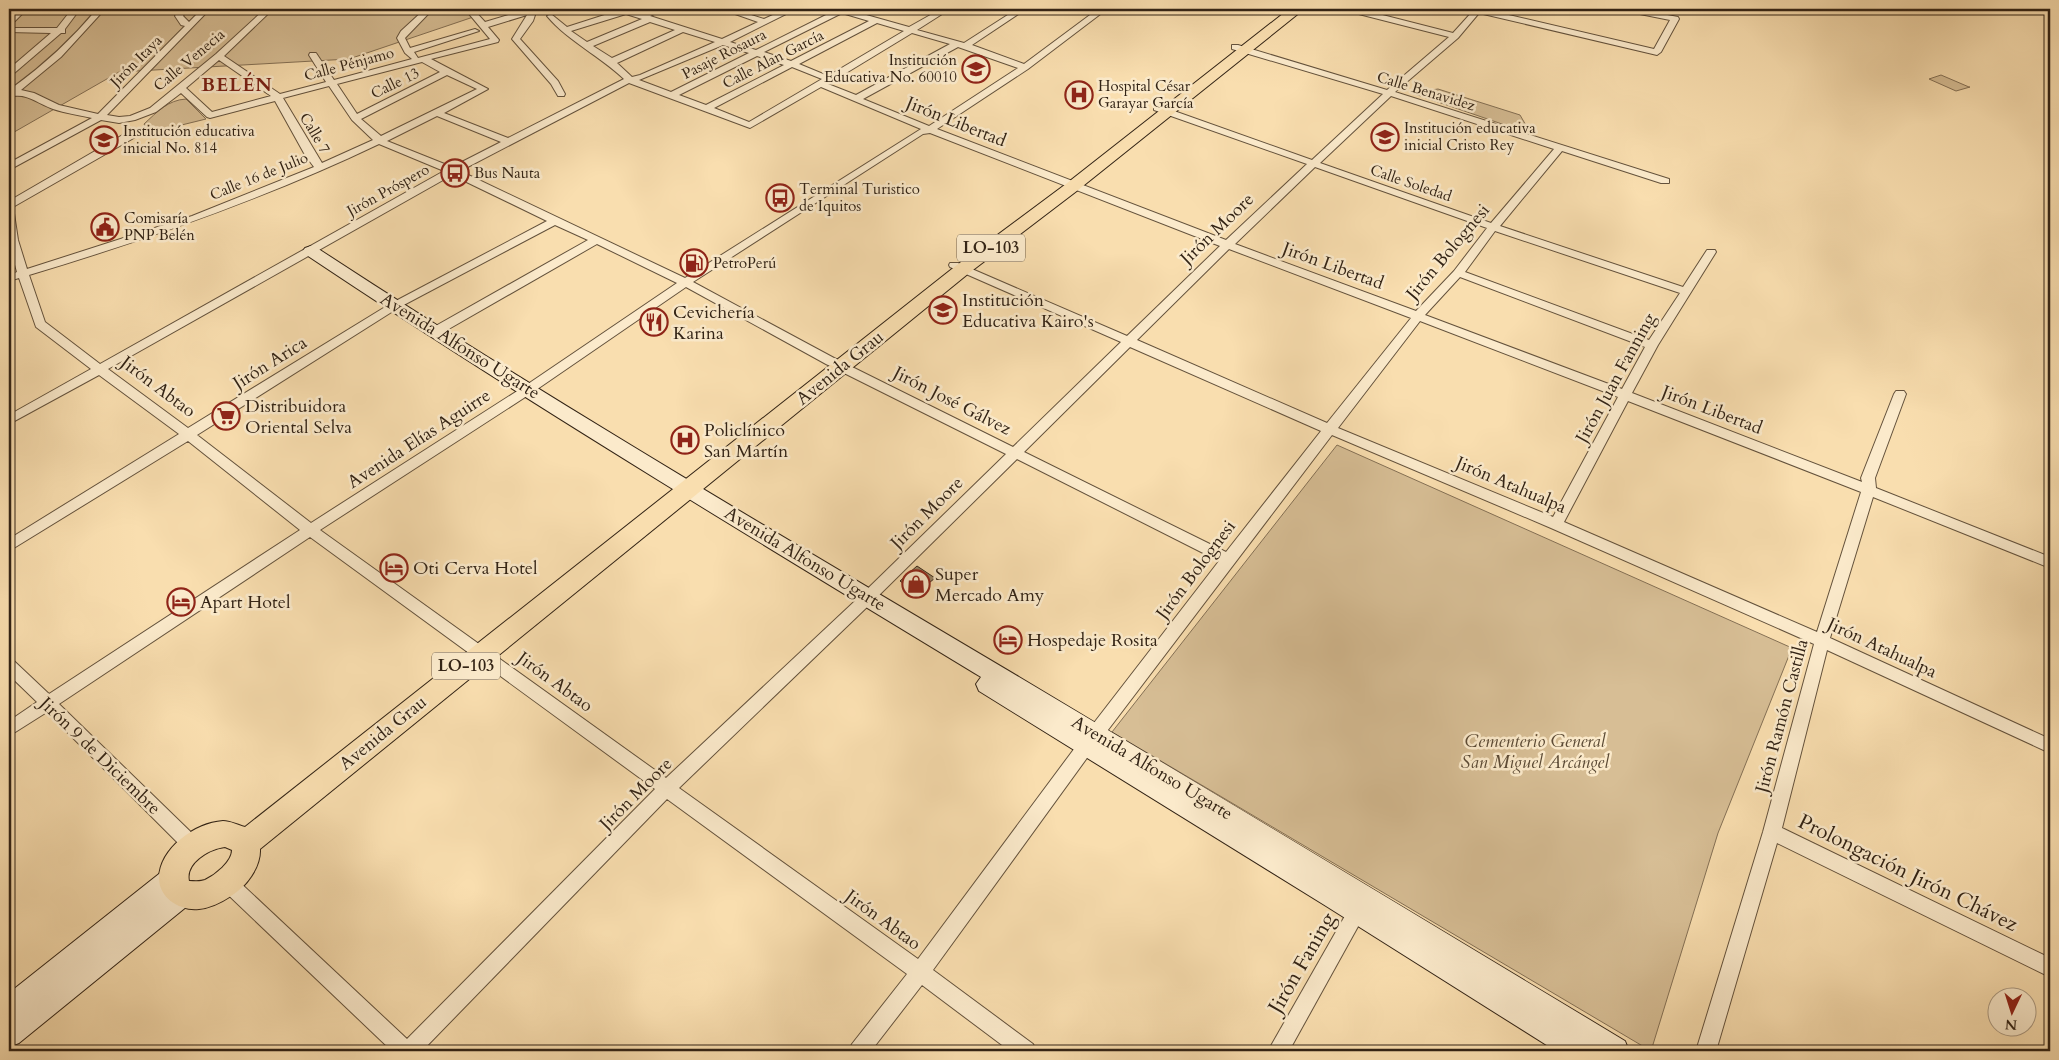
<svg xmlns="http://www.w3.org/2000/svg" width="2059" height="1060" font-family="Cardo,serif">
	<rect width="100%" height="100%" fill="#f9deaf"/>
	<filter id="stains"><feTurbulence type="fractalNoise" baseFrequency=".004" numOctaves="4"/><feColorMatrix values="0 0 0 0 .2 0 0 0 0 .09 0 0 0 0 .02 0 0 0 .5 -.17"/></filter>
	<radialGradient id="worn" r=".72"><stop offset=".6" stop-color="#630" stop-opacity="0"/><stop offset="1" stop-color="#630" stop-opacity=".3"/></radialGradient>
	<g fill="#d7be95" stroke="#847055">
		<path d="M9 9H497L349 59 119 72 9 135Z"/>
		<path d="M1941 75 1969 87H1970L1956 91 1929 79Z"/>
		<path d="M1438 89 1520 115 1531 134 1412 93Z"/>
		<path d="M186 99 206 119 149 133 144 124C157 112 168 100 186 99Z"/>
		<path d="M1337 445 1792 648 1718 833 1651 1051 1112 732Z"/>
	</g>
	<path fill="#998465" stroke="#322315" d="M917 566 935 578 917 593 900 581Z"/>
	<g fill="none" stroke-linecap="round" stroke-linejoin="round">
		<g stroke="#64523c" stroke-width="2">
			<g id="street">
				<path d="M19 9H27L12 24H9V18Z"/>
				<path d="M72 9H80L65 29V33H61L12 75 9 76V69L51 33 9 32V28H57Z"/>
				<path d="M97 9H105L61 57 21 90 34 93 59 105 98 114 185 26 181 25 175 16 179 9H187L183 16 189 22 202 9H210L107 115 119 117 130 116 150 108 216 54 265 9H273L224 56 280 94 326 82 309 55 310 53H316L334 80 412 59 405 53 397 38 401 31 425 9H433L405 38 410 48 475 29 479 31 414 52 418 58 490 39 465 9H473L485 22 529 9H537L533 21 520 39 558 81 565 94 564 96H558L551 84 512 39 527 15 488 27 499 40 498 42 431 59 488 89 444 113 508 138 624 79C600 56 568 41 547 16L551 14 567 27 617 11 615 9H627L642 14 654 9H664L650 16 722 39 758 22 721 9H732L764 19 786 9H796L730 42 756 50 834 11 833 9H845L909 27 941 9H950L917 30 964 43 1017 9H1026L972 45 1024 64 1098 9H1107L1028 69 937 129 1226 240 1307 164 1154 110V106H1160L1312 160 1383 94 1232 49V45H1238L1387 90 1449 37 1347 11 1346 9H1359L1453 33 1472 12 1467 9H1483L1654 49 1670 20 1625 11 1621 9H1636L1678 17 1679 19 1661 52 1657 55 1479 13 1458 38 1395 92 1669 179V183H1661L1562 151 1500 226 1683 287 1707 250H1715L1716 252 1658 345 1632 393 1862 482 1861 478 1894 394 1896 391H1904L1906 394 1875 478 1876 488 2050 557V568L1873 497 1830 638 2050 739V753L1827 650 1782 828 2050 958V977L1777 843 1716 1051H1696L1763 832 1814 644 1551 528 1332 435 1092 751 933 970 1033 1044 1036 1051H1010L922 985 871 1051H849L852 1044 907 974 667 799 422 1051H392L222 889 219 883 222 877 228 875 234 877 407 1039 655 789 310 537 59 704 199 840 202 846 199 852 193 854 187 852 47 712 9 736V721L37 702 9 675V659L14 661 49 694 300 530 188 441 9 551V539L179 434 99 375 9 424V415L91 369 36 327 19 278 9 281V275L17 272 9 243V201L126 133 141 128 146 131 13 207 18 240 27 269 192 216 314 167 305 155 275 101 210 118 207 117 181 93 156 112 135 120 119 123 101 120 9 170V163L92 118C79 115 65 113 53 109 36 103 27 92 9 97V87L12 88C44 65 72 39 97 9ZM842 13 869 21 791 61 764 52ZM626 14 642 19 587 42 571 31ZM650 22 675 30 612 58 593 46ZM877 23 904 31 828 76 799 64ZM683 32 715 42 640 75 632 77 617 63ZM912 33 950 44 856 95 828 84ZM723 45 749 53 671 92 639 80ZM958 47 1018 68 929 126 863 99ZM757 56 784 65 706 105 679 95ZM219 60 271 96 212 112 186 88ZM422 62 440 72 357 114 337 84ZM792 67 822 79 749 122 714 108ZM447 75 477 89 381 136 361 119ZM629 83 750 128 821 87 921 129 685 278 460 171ZM329 86 352 120 373 140 322 163 283 98ZM1391 96 1554 149 1491 223 1320 163ZM437 116 501 142 452 167 387 141ZM930 133 1220 246 1127 336 958 263H950L949 265 950 267 1121 342 1013 447 834 358 693 282 923 134ZM379 144 444 171 100 364 45 322 29 275C149 239 266 198 379 144ZM1315 167 1487 228 1454 271 1416 311 1235 244ZM452 175 547 221 390 304 188 428 108 369ZM555 225 588 240 432 328 430 331 432 334H440L597 244 677 283 525 386 311 523 197 435 398 308ZM1495 231 1680 293 1649 340 1465 272ZM1229 249 1411 318 1327 423 1137 340ZM1460 277 1645 347 1622 389 1425 315ZM686 287 826 364 1006 454 855 601 666 778 320 530 533 392ZM1420 321 1618 397 1553 517 1338 428ZM1130 347 1321 431 1226 552 1024 452ZM1628 401 1861 492 1817 632 1564 522ZM1017 459 1219 561 1080 741 918 959 679 788 865 609Z"/>
				<path d="M1360 897 1366 900 1369 906 1366 912 1289 1051H1268L1354 900Z"/>
			</g>
		</g>
		<g stroke="#322315" stroke-width="2">
			<g id="secondary">
				<path d="M311 246 317 248C546 398 783 537 1019 677 1221 797 1423 919 1625 1041L1629 1051H1556L1326 906 979 691 976 684 981 677C754 539 526 402 305 254L303 251 305 248Z"/>
				<path d="M173 867 182 870 186 879 184 883 191 885 195 894 191 903 19 1043 9 1047V993L164 870Z"/>
			</g>
		</g>
		<g stroke="#322315" stroke-width="2">
			<path id="primary" d="M1289 9H1304L1078 190 969 273 260 849C261 867 246 887 231 896 222 902 210 908 199 909 181 911 159 899 159 878 160 848 195 823 223 821 230 821 238 825 245 827L957 265 1066 184ZM225 847 232 850C232 862 215 875 205 880 200 882 194 881 189 881 185 863 209 849 225 847Z"/>
		</g>
		<use href="#street" fill="#fbeacb" fill-rule="evenodd"/>
		<use href="#secondary" fill="#fbeacb" fill-rule="evenodd"/>
		<use href="#primary" fill="#f9deaf" fill-rule="evenodd"/>
	</g>
	<defs>
		<g id="school-ring" transform="scale(1.4375)"><circle r="9.5" fill="#fbeacb" stroke="#8f2418" stroke-width="1.5"/><path d="M0-5L7-2L0 1L-7-2ZM-4 1L0 2.5L4 1V4Q0 6-4 4Z" fill="#8f2418"/></g>
		<g id="hospital-ring" transform="scale(1.4375)"><circle r="9.5" fill="#fbeacb" stroke="#8f2418" stroke-width="1.5"/><path d="M-5-5h3v3.5h4V-5h3V5h-3V1.5h-4V5h-3Z" fill="#8f2418"/></g>
		<g id="bus-ring" transform="scale(1.4375)"><circle r="9.5" fill="#fbeacb" stroke="#8f2418" stroke-width="1.5"/><path d="M-5-6H5V4H4V6H2V4H-2V6H-4V4H-5ZM-3.5-4V0h7V-4ZM-3.5 1.2v1.5H-2V1.2ZM2 1.2v1.5H3.5V1.2Z" fill="#8f2418"/></g>
		<g id="civic-ring" transform="scale(1.4375)"><circle r="9.5" fill="#fbeacb" stroke="#8f2418" stroke-width="1.5"/><path d="M-.6-6.5H3V-4.5H.6V-3L4-1V1h2V6H-6V1h2V-1L-.6-3ZM-1.2 2.5V6h2.4V2.5Z" fill="#8f2418"/></g>
		<g id="fuel-ring" transform="scale(1.4375)"><circle r="9.5" fill="#fbeacb" stroke="#8f2418" stroke-width="1.5"/><path d="M-5.5-6h7V0h2V4h1.3V-2.5L3-4.5l.8-.8L6-3V5H2.5V1h-1V6h-7ZM-4.2-4.7v3.2H.2V-4.7Z" fill="#8f2418"/></g>
		<g id="restaurant-ring" transform="scale(1.4375)"><circle r="9.5" fill="#fbeacb" stroke="#8f2418" stroke-width="1.5"/><path d="M-5-6h1v4h1v-4h1v4h1v-4h1v5L-1.5 .5V6h-2V.5L-5-1ZM5-6V6H3V1.5H1.5Q1.5-4 5-6Z" fill="#8f2418"/></g>
		<g id="supermarket-ring" transform="scale(1.4375)"><circle r="9.5" fill="#fbeacb" stroke="#8f2418" stroke-width="1.5"/><path d="M-6-5.5h2.5l.6 2H6L4.5 2H-2.5L-4.4-4H-6ZM-1.5 3.2a1.3 1.3 0 1 0 .1 0ZM3 3.2a1.3 1.3 0 1 0 .1 0Z" fill="#8f2418"/></g>
		<g id="hotel-ring" transform="scale(1.4375)"><circle r="9.5" fill="#fbeacb" stroke="#8f2418" stroke-width="1.5"/><path d="M-6-4.5h1.5V1H6V5H4.5V3h-9V5H-6ZM-4 0a1.8 1.8 0 1 1 3.6 0ZM.5 0V-2.5h3Q6-2.5 6 0Z" fill="#8f2418"/></g>
		<g id="shop-ring" transform="scale(1.4375)"><circle r="9.5" fill="#fbeacb" stroke="#8f2418" stroke-width="1.5"/><path d="M-5-2.5h2.3a2.7 3.5 0 0 1 5.4 0H5L5.5 6h-11ZM-1.5-2.5h3a1.5 2.3 0 0 0-3 0Z" fill="#8f2418"/></g>
	</defs>
	<g fill-rule="evenodd">
		<use href="#school-ring" x="976" y="69"/>
		<use href="#hospital-ring" x="1079" y="95"/>
		<use href="#school-ring" x="1385" y="137"/>
		<use href="#school-ring" x="104" y="140"/>
		<use href="#bus-ring" x="455" y="173"/>
		<use href="#bus-ring" x="780" y="198"/>
		<use href="#civic-ring" x="105" y="227"/>
		<use href="#fuel-ring" x="694" y="263"/>
		<use href="#school-ring" x="943" y="310"/>
		<use href="#restaurant-ring" x="654" y="322"/>
		<use href="#supermarket-ring" x="226" y="416"/>
		<use href="#hospital-ring" x="685" y="440"/>
		<use href="#hotel-ring" x="394" y="568"/>
		<use href="#shop-ring" x="916" y="584"/>
		<use href="#hotel-ring" x="181" y="602"/>
		<use href="#hotel-ring" x="1008" y="640"/>
	</g>
	<g text-anchor="middle" dominant-baseline="central" stroke-width="5" stroke-linejoin="round" paint-order="stroke">
		<g font-size="15" fill="#322315" stroke="#fbeacb">
			<text transform="translate(724 54) rotate(-27)">Pasaje Rosaura</text>
			<text transform="translate(773 59) rotate(-27)">Calle Alan García</text>
			<text transform="translate(189 60) rotate(-40)">Calle Venecia</text>
			<text transform="translate(136 61) rotate(-45)">Jirón Itaya</text>
			<text transform="translate(349 64) rotate(-15)">Calle Pénjamo</text>
			<text transform="translate(395 83) rotate(-26)">Calle 13</text>
			<text transform="translate(1426 91) rotate(17)">Calle Benavidez</text>
			<text transform="translate(315 133) rotate(59)">Calle 7</text>
			<text transform="translate(259 176) rotate(-22)">Calle 16 de Julio</text>
			<text transform="translate(1411 183) rotate(19)">Calle Soledad</text>
			<text transform="translate(388 190) rotate(-29)">Jirón Próspero</text>
		</g>
		<g font-size="15" fill="#322315" stroke="#fbeacb" text-anchor="start">
			<text x="957" y="60" text-anchor="end">Institución<tspan x="957" dy="17">Educativa No. 60010</tspan></text>
			<text x="1098" y="86">Hospital César<tspan x="1098" dy="17">Garayar García</tspan></text>
			<text x="1404" y="128">Institución educativa<tspan x="1404" dy="17">inicial Cristo Rey</tspan></text>
			<text x="123" y="131">Institución educativa<tspan x="123" dy="17">inicial No. 814</tspan></text>
			<text x="474" y="173">Bus Nauta</text>
			<text x="799" y="189">Terminal Turistico<tspan x="799" dy="17">de Iquitos</tspan></text>
			<text x="124" y="218">Comisaría<tspan x="124" dy="17">PNP Belén</tspan></text>
			<text x="713" y="263">PetroPerú</text>
		</g>
		<g fill="#fbeacb" stroke="#6e5f4c" stroke-width="1">
			<rect x="957" y="234.5" width="68" height="27" rx="4"/>
			<rect x="432" y="652.5" width="68" height="27" rx="4"/>
		</g>
		<g font-size="16" font-weight="bold" fill="#322315">
			<text x="991" y="248">LO-103</text>
			<text x="466" y="666">LO-103</text>
		</g>
		<g font-size="18" fill="#322315" stroke="#fbeacb">
			<text transform="translate(956 122) rotate(22)">Jirón Libertad</text>
			<text transform="translate(1217 229) rotate(-44)">Jirón Moore</text>
			<text transform="translate(1448 252) rotate(-50)">Jirón Bolognesi</text>
			<text transform="translate(1333 266) rotate(20)">Jirón Libertad</text>
			<text transform="translate(460 346) rotate(32)">Avenida Alfonso Ugarte</text>
			<text transform="translate(270 363) rotate(-32)">Jirón Arica</text>
			<text transform="translate(840 368) rotate(-39)">Avenida Grau</text>
			<text transform="translate(1616 378) rotate(-61)">Jirón Juan Fanning</text>
			<text transform="translate(158 387) rotate(37)">Jirón Abtao</text>
			<text transform="translate(952 401) rotate(27)">Jirón José Gálvez</text>
			<text transform="translate(1712 410) rotate(21)">Jirón Libertad</text>
			<text transform="translate(419 439) rotate(-33)">Avenida Elías Aguirre</text>
			<text transform="translate(1511 485) rotate(23)">Jirón Atahualpa</text>
			<text transform="translate(927 513) rotate(-45)">Jirón Moore</text>
			<text transform="translate(805 559) rotate(31)">Avenida Alfonso Ugarte</text>
			<text transform="translate(1196 570) rotate(-53)">Jirón Bolognesi</text>
			<text transform="translate(1882 648) rotate(25)">Jirón Atahualpa</text>
			<text transform="translate(555 682) rotate(36)">Jirón Abtao</text>
			<text transform="translate(1782 716) rotate(-75)">Jirón Ramón Castilla</text>
			<text transform="translate(383 733) rotate(-39)">Avenida Grau</text>
			<text transform="translate(100 756) rotate(44)">Jirón 9 de Diciembre</text>
			<text transform="translate(1152 768) rotate(31)">Avenida Alfonso Ugarte</text>
			<text transform="translate(636 794) rotate(-45)">Jirón Moore</text>
			<text transform="translate(883 920) rotate(36)">Jirón Abtao</text>
		</g>
		<g font-size="18" fill="#322315" stroke="#fbeacb" text-anchor="start">
			<text x="962" y="300">Institución<tspan x="962" dy="21">Educativa Kairo's</tspan></text>
			<text x="673" y="312">Cevichería<tspan x="673" dy="21">Karina</tspan></text>
			<text x="245" y="406">Distribuidora<tspan x="245" dy="21">Oriental Selva</tspan></text>
			<text x="704" y="430">Policlínico<tspan x="704" dy="21">San Martín</tspan></text>
			<text x="413" y="568">Oti Cerva Hotel</text>
			<text x="935" y="574">Super<tspan x="935" dy="21">Mercado Amy</tspan></text>
			<text x="200" y="602">Apart Hotel</text>
			<text x="1027" y="640">Hospedaje Rosita</text>
		</g>
		<g font-size="18" font-style="italic" fill="#5b4a35" stroke="#fbeacb">
			<text x="1535" y="741">Cementerio General<tspan x="1535" dy="21">San Miguel Arcángel</tspan></text>
		</g>
		<g font-size="19" font-weight="bold" letter-spacing="1" fill="#7a1f14" stroke="#fbeacb">
			<text x="237" y="85">BELÉN</text>
		</g>
		<g font-size="21" fill="#322315" stroke="#fbeacb">
			<text transform="translate(1908 873) rotate(26)">Prolongación Jirón Chávez</text>
			<text transform="translate(1302 963) rotate(-60)">Jirón Faning</text>
		</g>
	</g>
	<rect width="2059" height="1060" fill="none" stroke="#f9deaf" stroke-width="30"/>
	<rect x="10" y="10" width="2039" height="1040" fill="none" stroke="#322315" stroke-width="2.5"/>
	<rect x="15" y="15" width="2029" height="1030" fill="none" stroke="#322315"/>
	<g transform="translate(2012 1012) rotate(184)"><circle r="24" fill="#fbeacb" stroke="#ab9a82"/>
	<path d="M0-4L9 19L0 12L-9 19Z" fill="#8f2418"/>
	<text y="-8" font-size="14" font-weight="bold" text-anchor="middle" fill="#322315">N</text>
	</g>
	<rect width="100%" height="100%" filter="url(#stains)"/>
	<rect width="100%" height="100%" fill="url(#worn)"/>
</svg>
